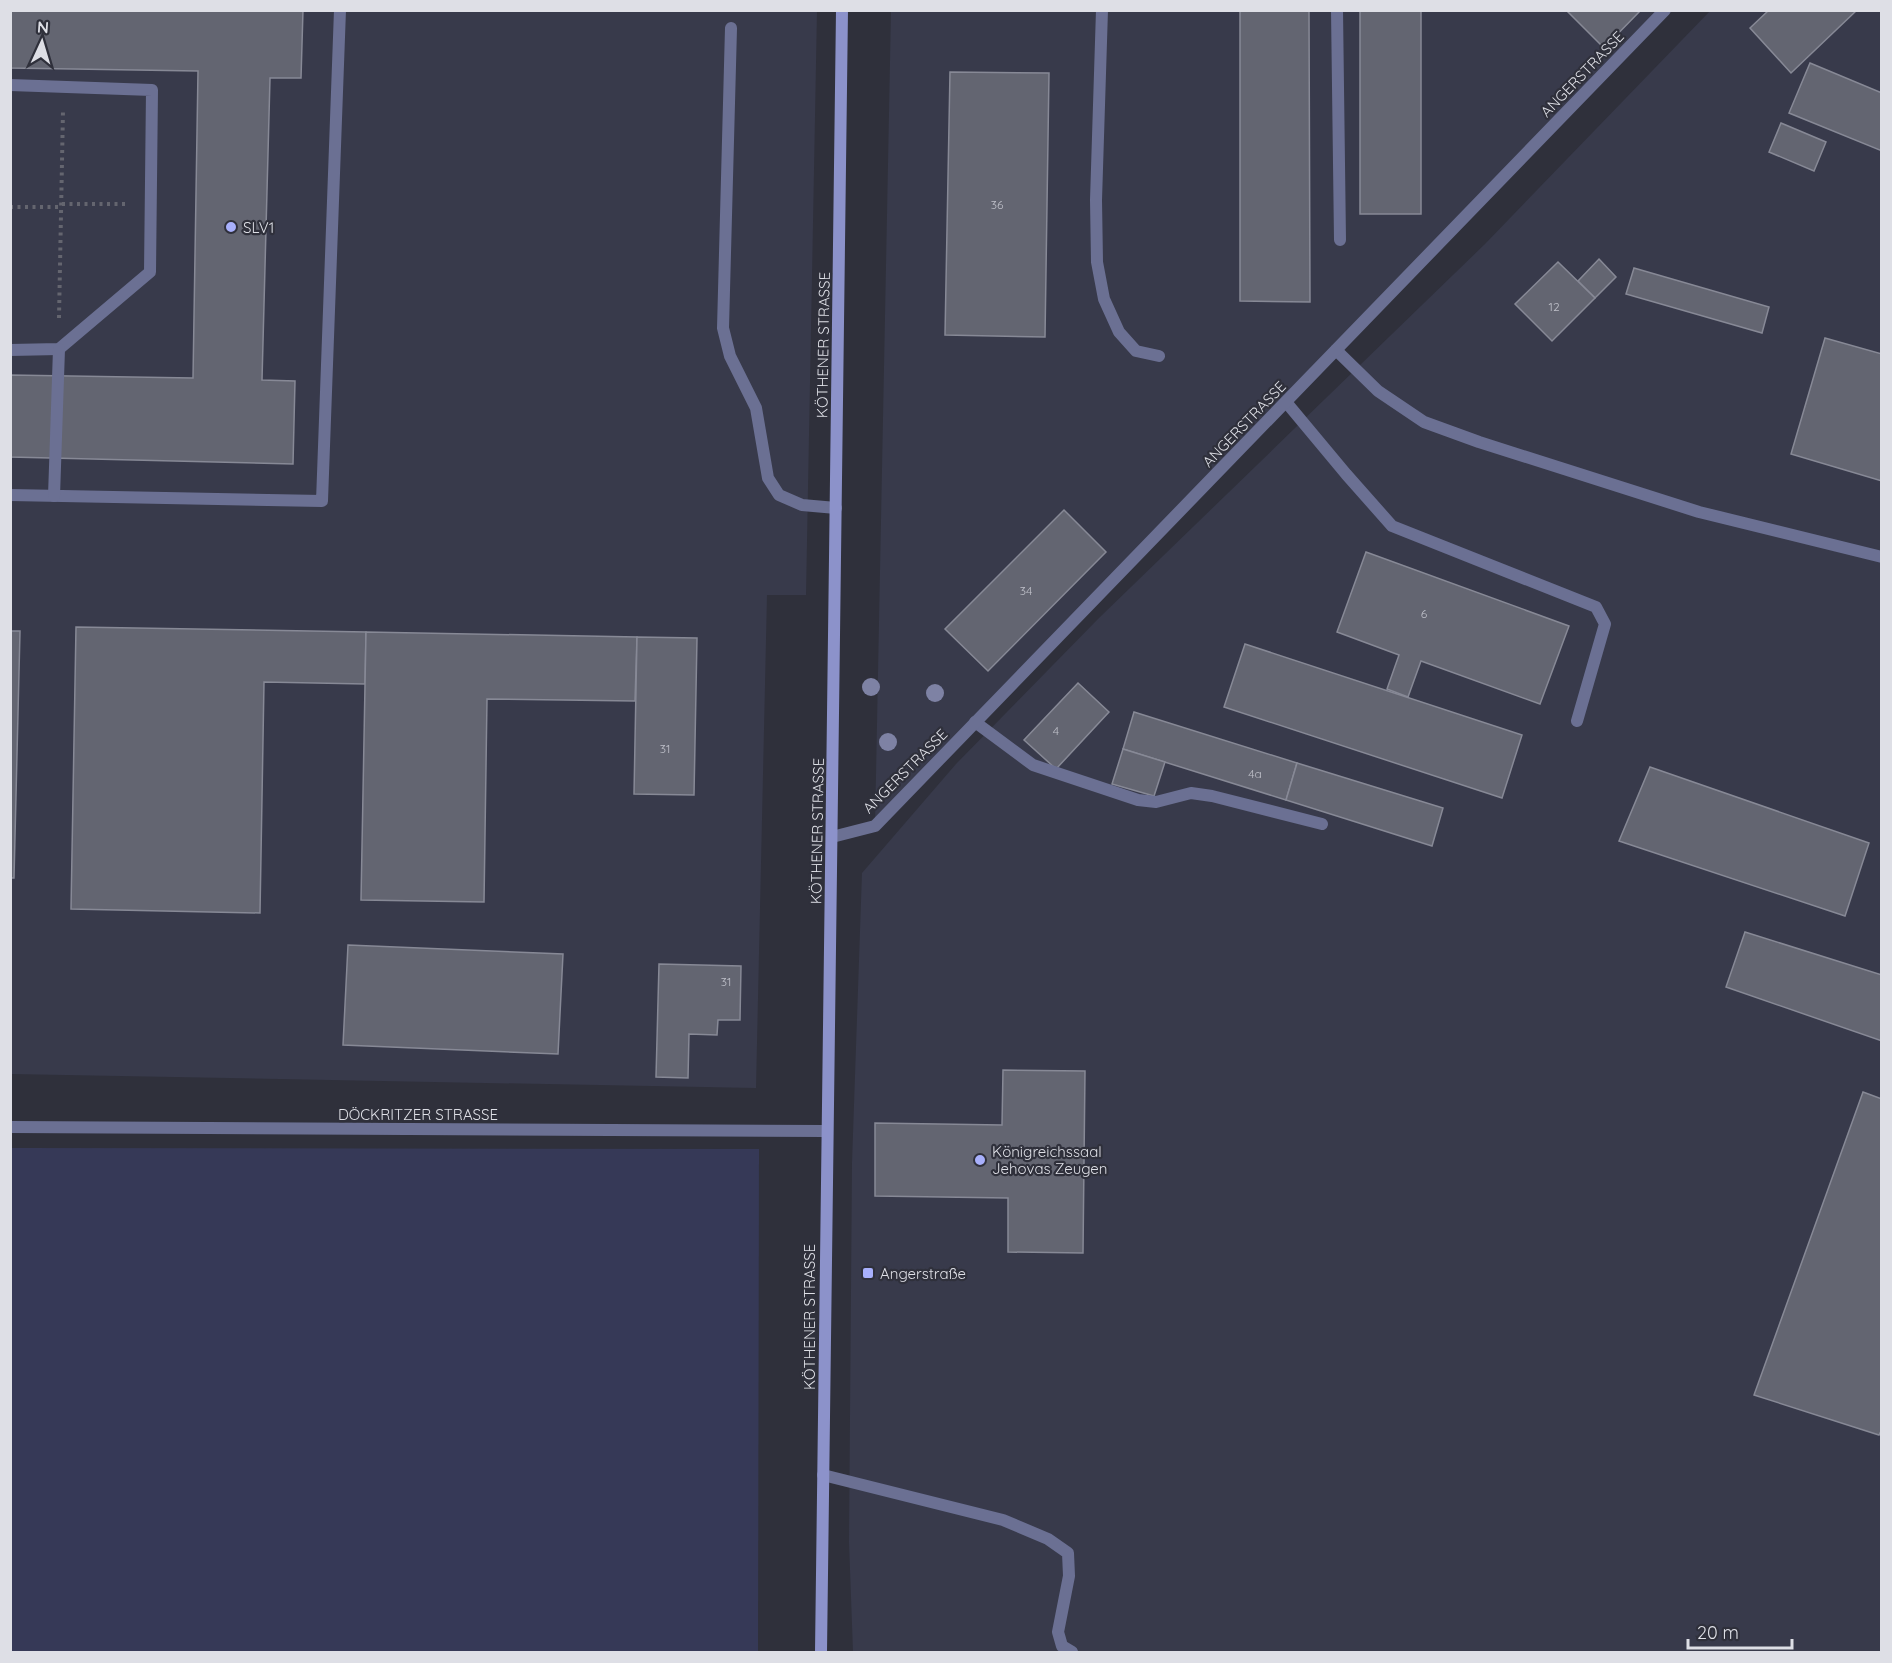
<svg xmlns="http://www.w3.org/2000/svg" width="1892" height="1663" font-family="Quicksand,sans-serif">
	<rect width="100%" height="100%" fill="#2f303b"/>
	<g fill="#383a4b">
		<path d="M11 11H817L806 595H767L756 1088 11 1074Z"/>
		<path d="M891 11H1665L875 826Z"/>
		<path d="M1710 11H1881V1652H853L849 1542 852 1163 862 873 956 764 1098 619 1485 244Z"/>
	</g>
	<path fill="#363957" d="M11 1148 759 1149 758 1652H11Z"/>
	<g fill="#636571" stroke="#878996" stroke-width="1.5">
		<path d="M10 10H303L301 78H270L262 380 295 381 293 464 10 457V375L193 378 198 71 10 68Z"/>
		<path d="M1240 10H1309L1310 302 1240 301Z"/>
		<rect x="1360" y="10" width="61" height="204"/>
		<path d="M1566 10H1641L1604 48Z"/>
		<path d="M1769 10H1857L1791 73 1750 28Z"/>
		<path d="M1810 63 1882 93V151L1789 113Z"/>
		<path d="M950 72 1049 73 1045 337 945 335Z"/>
		<path d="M1781 123 1826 142 1814 171 1769 152Z"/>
		<path d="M1599 259 1616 277 1595 298 1578 281Z"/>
		<path d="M1558 262 1595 298 1552 341 1515 304Z"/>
		<path d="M1634 268 1769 307 1762 333 1626 294Z"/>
		<path d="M1825 338 1882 354V481L1791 454Z"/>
		<path d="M1064 510 1106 552 988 671 945 629Z"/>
		<path d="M1366 552 1569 626 1540 704 1421 661 1408 697 1387 689 1399 655 1337 632Z"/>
		<path d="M76 627 366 632 365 684 264 682 260 913 71 909Z"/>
		<path d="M10 631H20L14 878H10Z"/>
		<path d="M366 632 637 637 635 701 487 699 484 902 361 900Z"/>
		<path d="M637 637 697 638 694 795 634 794Z"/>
		<path d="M1245 644 1522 735 1502 798 1224 707Z"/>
		<path d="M1078 683 1109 712 1056 769 1024 740Z"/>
		<path d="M1134 712 1297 763 1286 800 1123 749Z"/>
		<path d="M1123 749 1165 762 1154 796 1112 784Z"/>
		<path d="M1297 763 1443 808 1432 846 1286 800Z"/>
		<path d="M1650 767 1869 843 1845 916 1619 841Z"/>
		<path d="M1745 932 1882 975V1041L1726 987Z"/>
		<path d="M348 945 563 954 558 1054 343 1045Z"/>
		<path d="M659 964 741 966 740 1020H718L717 1035 689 1034 688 1078 656 1077Z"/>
		<path d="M1003 1070 1085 1071 1083 1253 1008 1252V1198L875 1196V1123L1002 1125Z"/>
		<path d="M1863 1092 1882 1099V1429L1879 1435 1754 1395Z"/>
	</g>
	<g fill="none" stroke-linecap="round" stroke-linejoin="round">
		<g stroke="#64656f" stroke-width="4" stroke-dasharray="3 4.5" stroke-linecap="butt">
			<path d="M62 204H127"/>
			<path d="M10 207H60"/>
			<path d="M59 318 63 110"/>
		</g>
		<g stroke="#6b7093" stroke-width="12">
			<path d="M1102 10 1096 200 1097 262 1104 299 1119 332 1136 351 1159 356"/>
			<path d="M1337 10 1340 240"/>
			<path d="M731 28 723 328 730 356 756 408 768 478 779 495 802 505 836 508"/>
			<path d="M10 85 152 90 150 272 59 349 10 350"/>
			<path d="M1336 350 1378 391 1424 422 1479 442 1699 512 1882 557"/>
			<path d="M1286 402 1346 474 1392 526 1596 607 1605 624 1577 721"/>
			<path d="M10 495 322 501 340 10"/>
			<path d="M54 496 59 349"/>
			<path d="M975 722 1033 765 1138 800 1156 802 1191 793 1212 796 1322 824"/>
			<path d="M823 1475 1003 1520 1048 1539 1068 1553 1069 1576 1058 1632 1062 1646 1072 1652"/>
		</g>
		<g stroke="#6b7093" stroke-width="12">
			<path d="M832 837 875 826 1665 10"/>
			<path d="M10 1127 826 1131"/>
		</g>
		<path stroke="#8c92ca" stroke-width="12" d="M821 1652C826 1105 836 558 842 10"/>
	</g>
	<g fill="#7e82a4">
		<circle cx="871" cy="687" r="9"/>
		<circle cx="935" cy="693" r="9"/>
		<circle cx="888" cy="742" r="9"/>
	</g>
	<g fill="#a8b0fc" stroke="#2f303b" stroke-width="2">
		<circle cx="231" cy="227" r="6"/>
		<circle cx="980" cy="1160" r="6"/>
		<rect x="862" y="1267" width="12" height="12" rx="3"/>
	</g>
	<g text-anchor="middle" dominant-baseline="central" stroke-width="4.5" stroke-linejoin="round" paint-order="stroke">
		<g font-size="12" fill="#bfc0c9">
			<text x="997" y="204">36</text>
			<text x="1554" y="306">12</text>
			<text x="1026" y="590">34</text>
			<text x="1424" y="613">6</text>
			<text x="1056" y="730">4</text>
			<text x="665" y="748">31</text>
			<text x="1255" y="773">4a</text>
			<text x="726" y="981">31</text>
		</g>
		<g font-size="15" fill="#dedfe6" stroke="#2f303b">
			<text transform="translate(1582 74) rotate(-46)">ANGERSTRASSE</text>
			<text transform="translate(823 345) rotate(-89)">KÖTHENER STRASSE</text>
			<text transform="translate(1244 424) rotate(-46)">ANGERSTRASSE</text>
			<text transform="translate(905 771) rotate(-45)">ANGERSTRASSE</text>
			<text transform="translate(817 831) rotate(-89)">KÖTHENER STRASSE</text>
			<text x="418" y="1114">DÖCKRITZER STRASSE</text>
			<text transform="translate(809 1317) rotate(-90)">KÖTHENER STRASSE</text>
		</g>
		<g font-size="15" fill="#dedfe6" stroke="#2f303b" text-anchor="start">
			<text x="243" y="227">SLV1</text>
			<text x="992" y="1151">Königreichssaal<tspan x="992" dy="17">Jehovas Zeugen</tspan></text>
			<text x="880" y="1273">Angerstraße</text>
		</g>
	</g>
	<rect width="1892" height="1663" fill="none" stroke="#dedfe6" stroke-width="24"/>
	<g transform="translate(42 42) rotate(4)" stroke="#2f303b" stroke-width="4.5" paint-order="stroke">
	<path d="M0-4.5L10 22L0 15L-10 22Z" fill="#dedfe6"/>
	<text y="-9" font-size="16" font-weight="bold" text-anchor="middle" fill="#dedfe6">N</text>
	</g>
	<path d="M1688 1639v9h104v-9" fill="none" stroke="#dedfe6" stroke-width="3"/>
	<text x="1697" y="1639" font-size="18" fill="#dedfe6" stroke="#2f303b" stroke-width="4.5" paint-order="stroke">20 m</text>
</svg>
